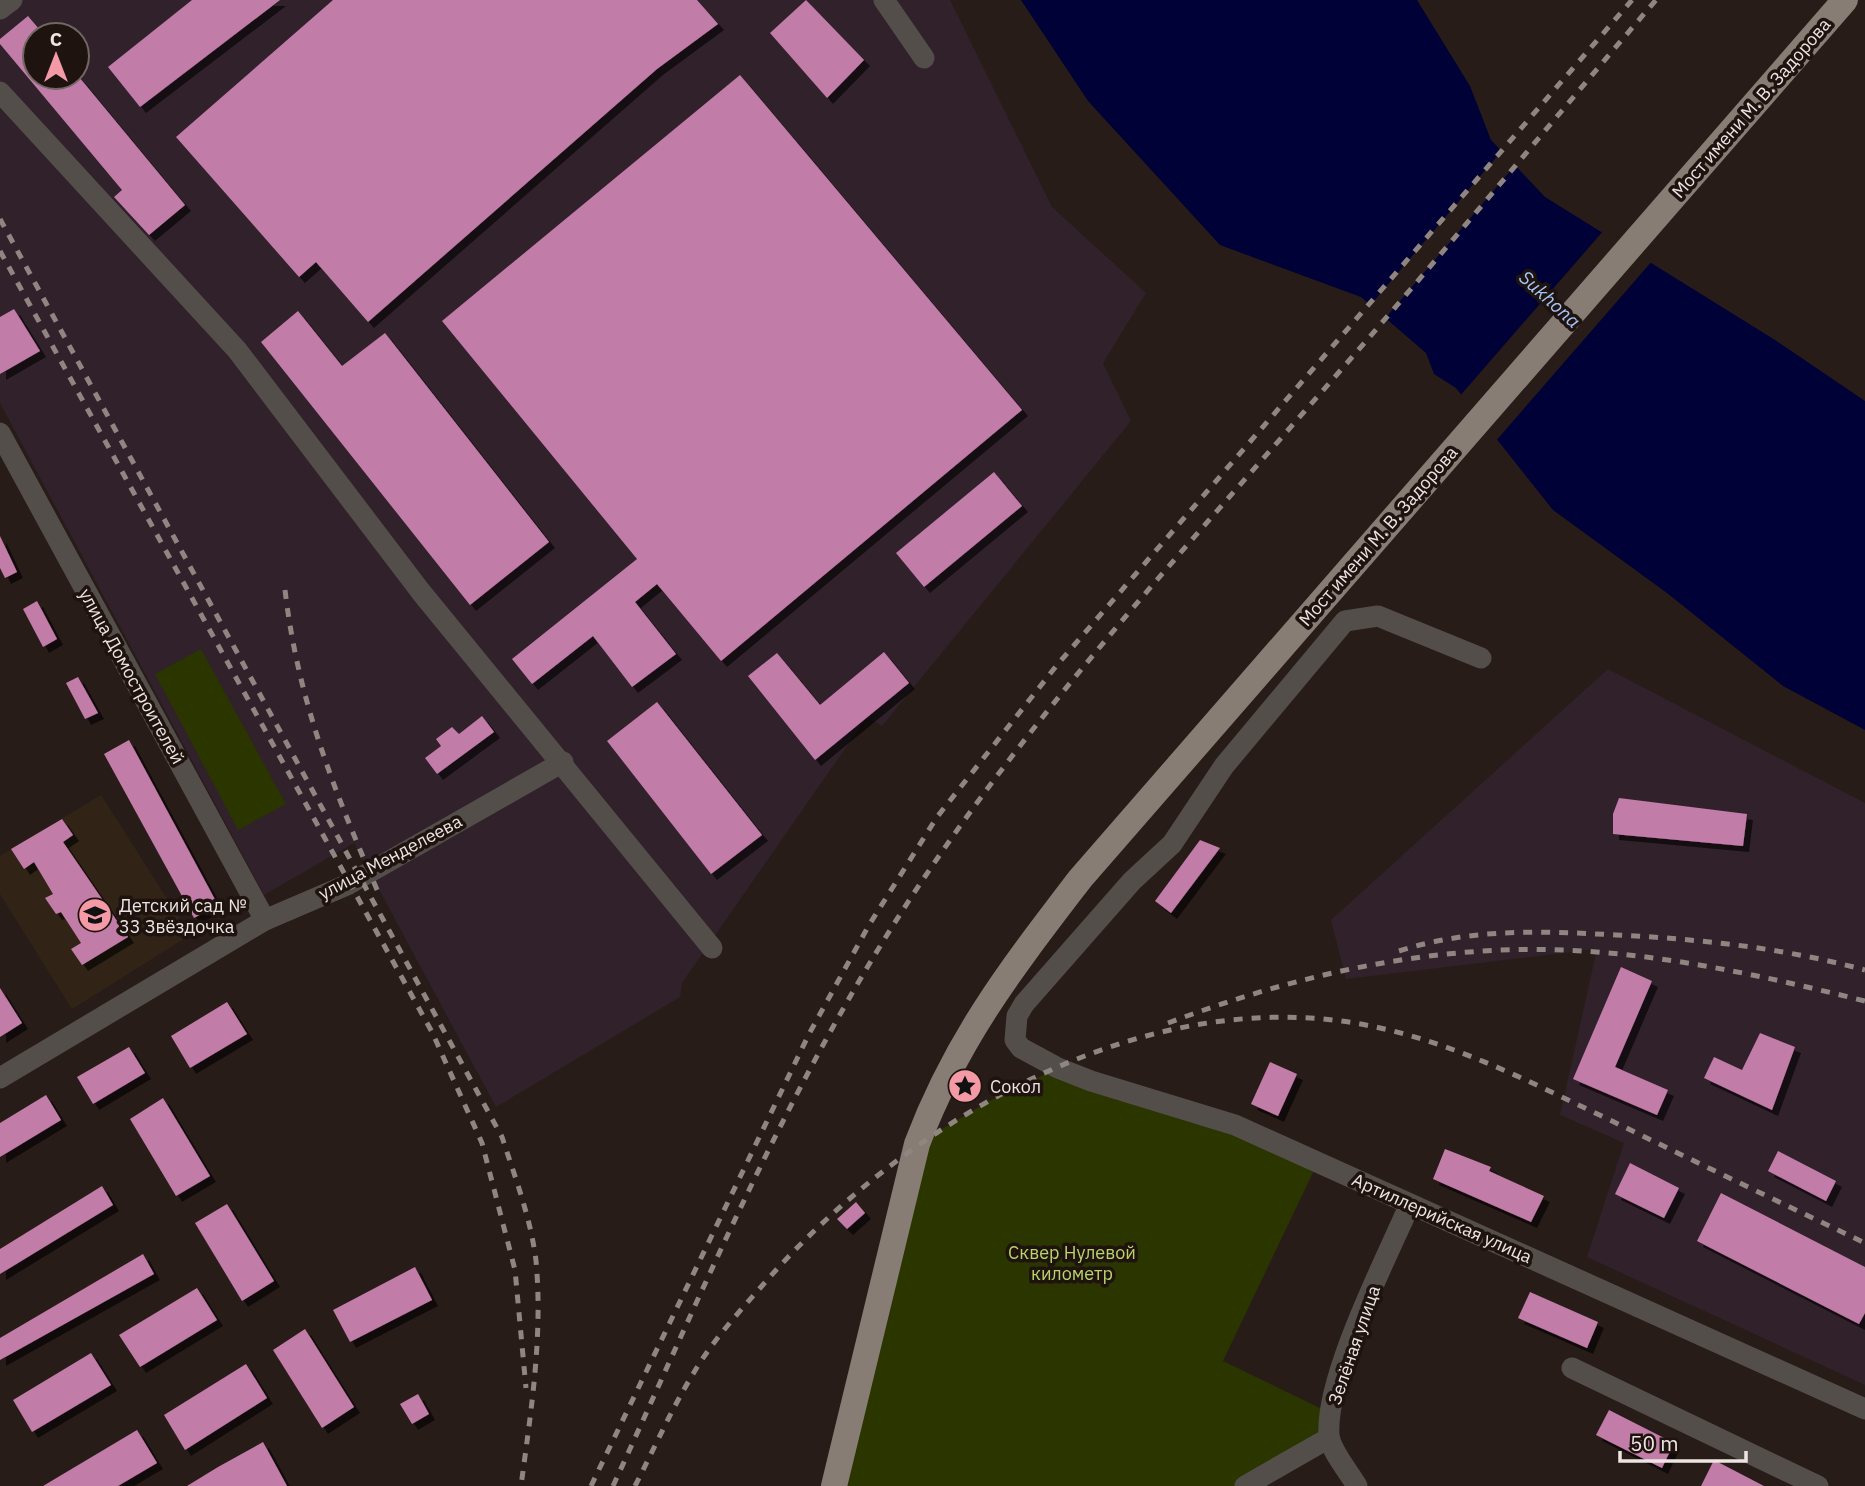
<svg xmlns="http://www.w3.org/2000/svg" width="1865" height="1486" font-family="'IBM Plex Sans',sans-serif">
	<defs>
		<filter id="shadow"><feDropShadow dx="6" dy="6" stdDeviation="0" flood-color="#0009"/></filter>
	</defs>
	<rect width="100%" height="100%" fill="#281c18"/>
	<g fill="#31212b" fill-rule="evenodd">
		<path d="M0 0H950L1052 207 1146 293 1103 363 1131 421 882 726 867 717 682 983 680 997 496 1107 354 843 264 895 0 403ZM35 35H77V77H35Z"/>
		<path d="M1608 669 1865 803V1385L1587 1257 1624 1143 1560 1115 1597 949 1346 979 1331 920Z"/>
	</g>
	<path fill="#312417" d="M101 795 190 935 72 1009 0 894V856Z"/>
	<g fill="#2a3500">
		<path d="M201 649 286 804 238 830 155 674Z"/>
		<path d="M1058 1068 1318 1162 1223 1361 1330 1413 1329 1438 1245 1486H834L917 1144 989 1101Z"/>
	</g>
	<path fill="#000136" d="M1021 0H1417L1470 86 1491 140 1545 197 1775 340 1865 401V730L1783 686 1667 593 1553 510 1456 388 1434 374 1426 353 1361 297 1220 245 1088 101Z"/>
	<g fill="#281c18">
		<path d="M1504 148 1517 163 1383 321 1368 308Z"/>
		<path d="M1604 230 1653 260 1495 442 1459 397Z"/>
	</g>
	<g fill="#c27ba8" filter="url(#shadow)">
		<path d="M192 0H280L140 107 108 67Z"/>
		<path d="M333 0H697L718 24 657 69 368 322 316 262 299 277 176 137Z"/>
		<path d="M806 0 864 60 827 98 770 33Z"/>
		<path d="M28 16 44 35H35V77H79L185 205 149 235 114 197 122 190 0 44V39Z"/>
		<path d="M740 75 1022 410 721 661 657 584 635 602 676 654 632 687 593 636 532 684 512 659 637 559 442 321Z"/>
		<path d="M14 309 40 351 0 374V317Z"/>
		<path d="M298 311 342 366 385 333 549 542 470 605 261 342Z"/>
		<path d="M994 472 1022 506 924 587 896 553Z"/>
		<path d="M0 536 17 572 5 578 0 568Z"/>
		<path d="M37 601 57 639 43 647 23 609Z"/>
		<path d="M884 652 909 683 815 760 748 676 777 653 820 705Z"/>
		<path d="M78 677 98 713 85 719 66 683Z"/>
		<path d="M657 702 762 835 711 874 607 741Z"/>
		<path d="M482 716 494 732 437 774 425 758 441 746 436 739 452 727 459 734Z"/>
		<path d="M129 740 218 905 194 918 104 754Z"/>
		<path d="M1619 798 1747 814 1743 846 1613 834V814Z"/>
		<path d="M62 819 73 835 63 842 128 937 82 965 71 949 81 943 61 912 56 914 45 898 53 894 34 862 24 869 11 849Z"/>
		<path d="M1200 840 1220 848 1171 913 1155 901Z"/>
		<path d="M1621 967 1652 981 1615 1067 1668 1090 1657 1115 1573 1079Z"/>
		<path d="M0 988 22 1023 0 1037Z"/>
		<path d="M227 1002 247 1034 190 1068 171 1036Z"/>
		<path d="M1760 1033 1795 1047 1772 1110 1704 1078 1714 1057 1742 1070Z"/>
		<path d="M129 1047 145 1073 93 1104 77 1077Z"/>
		<path d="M1270 1062 1297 1074 1278 1116 1251 1104Z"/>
		<path d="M46 1095 61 1120 0 1157V1123Z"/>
		<path d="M163 1098 210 1176 176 1196 130 1119Z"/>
		<path d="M1445 1149 1491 1167 1489 1171 1544 1196 1531 1222 1433 1179Z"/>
		<path d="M1778 1151 1836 1181 1826 1201 1768 1171Z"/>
		<path d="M1630 1163 1679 1188 1664 1218 1615 1194Z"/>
		<path d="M102 1186 113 1205 0 1274V1249Z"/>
		<path d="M1721 1193 1865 1267V1313L1859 1324 1697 1241Z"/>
		<path d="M856 1202 865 1213 847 1229 837 1219Z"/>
		<path d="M227 1204 274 1281 242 1301 195 1223Z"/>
		<path d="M143 1254 154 1274 0 1360V1338Z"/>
		<path d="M415 1267 432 1300 350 1342 333 1310Z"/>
		<path d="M197 1288 217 1320 140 1367 119 1335Z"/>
		<path d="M1530 1292 1598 1322 1587 1348 1518 1318Z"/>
		<path d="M305 1329 354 1407 322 1428 273 1350Z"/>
		<path d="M91 1353 111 1385 32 1432 13 1400Z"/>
		<path d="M246 1364 267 1398 185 1450 164 1415Z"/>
		<path d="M418 1394 429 1414 412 1424 400 1404Z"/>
		<path d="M1609 1410 1674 1443 1662 1468 1596 1435Z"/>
		<path d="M137 1430 157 1463 118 1486H43Z"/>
		<path d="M263 1442 287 1486H187L218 1467Z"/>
		<path d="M1714 1460 1764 1486H1701Z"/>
	</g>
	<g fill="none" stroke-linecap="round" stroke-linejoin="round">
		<g stroke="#544e4b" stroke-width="21">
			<path d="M884 0 924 58"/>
			<path d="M0 9 12 0"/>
			<path d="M0 92 237 350 421 592 712 948"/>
			<path d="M0 433 265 920"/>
			<path d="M1481 658 1378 616 1345 621 1224 766 1172 844 1132 881 1024 1004 1017 1016 1015 1040 1021 1048 1058 1068 1091 1081 1235 1125 1865 1409"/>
			<path d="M0 1078 265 920 349 884 563 762"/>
			<path d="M1572 1368 1818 1486"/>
			<path d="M1245 1486 1329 1438"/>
			<path d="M1357 1486C1349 1472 1330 1450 1329 1435 1325 1378 1386 1259 1410 1204"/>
		</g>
		<path stroke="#887d75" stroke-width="26" d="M834 1486 917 1144C957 1038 1012 968 1080 879L1845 0"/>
		<g stroke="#8f8581" stroke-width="5" stroke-dasharray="9 9" stroke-linecap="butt">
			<path d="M0 219 502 1137C515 1177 531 1219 536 1261 543 1336 531 1411 521 1486"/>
			<path d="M0 251 432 1032 482 1143 515 1270 526 1388"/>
			<path d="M285 590C298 701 334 790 378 892"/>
			<path d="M1399 951C1471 928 1542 931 1616 935 1700 939 1784 948 1865 970"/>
			<path d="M1168 1023C1301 973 1441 942 1583 951 1679 957 1772 978 1865 1001"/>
			<path d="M591 1486 809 1034 869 925 937 817 1057 665 1632 0"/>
			<path d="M613 1486C699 1299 778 1110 887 935 1008 741 1160 577 1310 405 1428 272 1540 135 1656 0"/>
			<path d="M635 1486C654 1449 671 1410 693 1374 711 1343 737 1314 761 1287 905 1120 1152 976 1380 1028 1462 1046 1536 1085 1612 1121 1696 1162 1781 1203 1865 1243"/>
		</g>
	</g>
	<defs>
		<g id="school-disc" transform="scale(1.75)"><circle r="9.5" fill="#f49aa6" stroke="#1e130f"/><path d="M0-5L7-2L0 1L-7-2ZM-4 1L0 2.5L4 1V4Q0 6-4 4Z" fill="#111"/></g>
		<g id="sight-disc" transform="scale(1.75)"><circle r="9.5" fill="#f49aa6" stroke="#1e130f"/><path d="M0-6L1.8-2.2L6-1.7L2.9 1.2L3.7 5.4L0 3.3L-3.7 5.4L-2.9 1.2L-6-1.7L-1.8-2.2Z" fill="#111"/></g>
	</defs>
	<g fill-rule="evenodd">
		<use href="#school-disc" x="95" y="915"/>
		<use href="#sight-disc" x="965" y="1086"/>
	</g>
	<g text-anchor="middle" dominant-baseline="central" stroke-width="7" stroke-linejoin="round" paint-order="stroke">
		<g font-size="18" fill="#ede5e2" stroke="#1e130f">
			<text transform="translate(1751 108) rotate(-49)">Мост имени М. В. Задорова</text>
			<text transform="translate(1378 536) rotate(-49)">Мост имени М. В. Задорова</text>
			<text transform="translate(132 676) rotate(61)">улица Домостроителей</text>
			<text transform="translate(390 857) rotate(-28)">улица Менделеева</text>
			<text transform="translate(1442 1218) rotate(24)">Артиллерийская улица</text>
			<text transform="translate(1354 1345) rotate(-71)">Зелёная улица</text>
		</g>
		<g font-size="18" fill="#ede5e2" stroke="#1e130f" text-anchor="start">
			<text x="119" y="905">Детский сад №<tspan x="119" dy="21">33 Звёздочка</tspan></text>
			<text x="990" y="1086">Сокол</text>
		</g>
		<g font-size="18" fill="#bad46a" stroke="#1e130f">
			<text x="1072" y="1252">Сквер Нулевой<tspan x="1072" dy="21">километр</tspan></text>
		</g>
		<g font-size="19" font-style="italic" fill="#a4c4f7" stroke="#1e130f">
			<text transform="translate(1550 299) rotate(42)">Sukhona</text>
		</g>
	</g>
	<g transform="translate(56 56)"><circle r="33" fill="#1e130f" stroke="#716763" stroke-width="2"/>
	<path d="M0-5L12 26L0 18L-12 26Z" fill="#f49aa6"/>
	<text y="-10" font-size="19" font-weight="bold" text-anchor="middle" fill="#ede5e2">С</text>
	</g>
	<path d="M1620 1451v10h126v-10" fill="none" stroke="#ede5e2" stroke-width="3.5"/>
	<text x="1630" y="1451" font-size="21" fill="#ede5e2" stroke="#1e130f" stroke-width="5" paint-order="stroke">50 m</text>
</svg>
